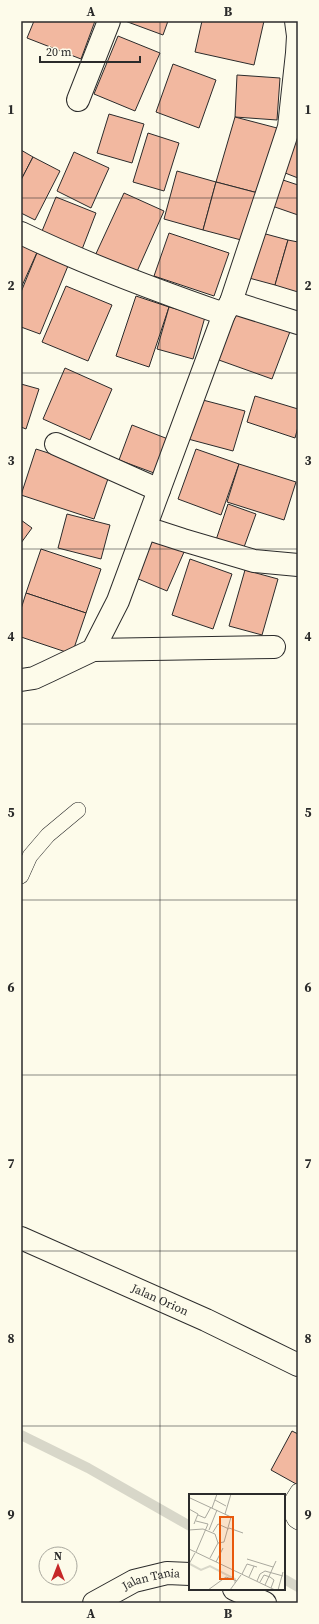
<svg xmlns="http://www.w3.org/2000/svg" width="319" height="1624" font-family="'Source Serif 4',serif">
	<rect width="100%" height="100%" fill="#fdfbea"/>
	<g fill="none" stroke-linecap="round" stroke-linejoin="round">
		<g stroke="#d8d7c9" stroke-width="10">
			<path d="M21 1435 88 1468 190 1526"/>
			<path d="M284 1579 298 1587"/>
		</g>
	</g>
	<g fill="#f2b8a0" stroke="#2b2b2b">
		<path d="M34 21H95L81 59 27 38Z"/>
		<path d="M125 21H168L163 35Z"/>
		<path d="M202 21H264L254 65 195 52Z"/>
		<path d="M118 36 160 53 135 111 94 94Z"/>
		<path d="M173 64 216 80 199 128 156 112Z"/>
		<path d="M237 75 280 78 277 120 235 117Z"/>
		<path d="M109 114 144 124 132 163 97 153Z"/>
		<path d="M235 117 277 128 258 193 216 182Z"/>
		<path d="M298 126V178L280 171Z"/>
		<path d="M148 133 179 143 164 191 133 182Z"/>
		<path d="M21 150 33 157 21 180Z"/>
		<path d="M74 152 109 168 91 208 57 191Z"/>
		<path d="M33 157 60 171 35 220 21 213V180Z"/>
		<path d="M177 171 216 182 203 230 164 219Z"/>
		<path d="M280 179 298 185V215L272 206Z"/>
		<path d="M216 182 258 193 245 241 203 230Z"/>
		<path d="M124 193 164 211 135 276 94 258Z"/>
		<path d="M56 197 96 213 81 252 40 236Z"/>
		<path d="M169 233 229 253 214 296 154 276Z"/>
		<path d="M262 233 288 240 275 285 249 278Z"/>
		<path d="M288 240 298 242V292L275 285Z"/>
		<path d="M21 241 39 248 21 288Z"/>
		<path d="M39 248 70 261 40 334 21 327V292Z"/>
		<path d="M66 286 112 305 88 361 42 342Z"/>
		<path d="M136 296 169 307 149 367 116 356Z"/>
		<path d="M169 307 205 317 193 359 157 349Z"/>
		<path d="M235 308 291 329 272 379 216 359Z"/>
		<path d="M65 368 112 389 90 440 43 419Z"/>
		<path d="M21 384 39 389 26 429 21 427Z"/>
		<path d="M255 396 298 409V427L295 438 247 422Z"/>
		<path d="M199 399 245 411 233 451 188 439Z"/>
		<path d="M132 425 168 439 154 473 119 460Z"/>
		<path d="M36 449 110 473 94 519 21 495Z"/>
		<path d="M196 449 239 464 221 515 178 499Z"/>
		<path d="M239 464 296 482 284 520 227 502Z"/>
		<path d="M228 504 256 514 243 550 216 540Z"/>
		<path d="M67 514 110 525 101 559 58 548Z"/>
		<path d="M21 520 32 528 21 543Z"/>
		<path d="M152 539 184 552 167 591 136 578Z"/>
		<path d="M41 549 101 569 86 613 26 593Z"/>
		<path d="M190 559 232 574 213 629 172 615Z"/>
		<path d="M245 570 278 579 262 635 229 626Z"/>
		<path d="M26 593 86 613 72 654 21 637V609Z"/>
		<path d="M292 1431 298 1434V1485L271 1470Z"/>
	</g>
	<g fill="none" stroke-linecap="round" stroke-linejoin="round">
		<g stroke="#2b2b2b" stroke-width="16">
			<g id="lane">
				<path d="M21 876 30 856 48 835 78 810"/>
				<path d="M298 1491 293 1499 290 1511 295 1520 298 1522"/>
			</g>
		</g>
		<g stroke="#2b2b2b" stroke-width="24">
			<g id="street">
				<path d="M78 100 109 21"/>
				<path d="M21 233C87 265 155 290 224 314"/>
				<path d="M231 302 298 323"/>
				<path d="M56 444 159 490"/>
				<path d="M146 528 183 540 254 561 298 565"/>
				<path d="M93 650 274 647"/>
				<path d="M21 680 34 678 49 671 93 650 118 601 224 314 231 302 289 127 297 53 298 36 296 21"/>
				<path d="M234 1589 265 1603"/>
				<path id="s1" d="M94 1603 134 1581 167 1573 190 1574"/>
			</g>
		</g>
		<g stroke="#2b2b2b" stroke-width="24">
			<g id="highway">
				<path id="s2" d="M21 1238 206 1320 298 1365"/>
			</g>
		</g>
		<use href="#lane" stroke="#fdfbea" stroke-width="15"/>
		<use href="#street" stroke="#fdfbea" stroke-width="22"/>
		<use href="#highway" stroke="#fdfbea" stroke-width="22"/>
	</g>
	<path fill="none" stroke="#2b2b2b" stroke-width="1" stroke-opacity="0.55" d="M160 21V1603M21 198H298M21 373H298M21 549H298M21 724H298M21 900H298M21 1075H298M21 1251H298M21 1426H298"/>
	<g text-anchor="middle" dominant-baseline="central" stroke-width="3" stroke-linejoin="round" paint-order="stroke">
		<g font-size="12" fill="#2b2b2b" stroke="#fdfbea">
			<text stroke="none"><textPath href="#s2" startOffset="152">Jalan Orion</textPath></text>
			<text stroke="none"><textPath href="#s1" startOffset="63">Jalan Tania</textPath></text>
		</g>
	</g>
	<g transform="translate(189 1494)">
		<rect width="96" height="96" fill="#fdfbea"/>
		<path fill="none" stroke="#d8d7c9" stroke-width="2" d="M1 70 12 76 21 72 46 85V89"/>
		<path fill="none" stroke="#a9a89e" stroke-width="1" d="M1 4 42 23 35 48 29 49M26 6 37 12M23 14 28 0M0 15 9 20 5 30M36 20 42 0M9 21 16 24 22 13M40 34 54 39M0 36 14 35 26 40 29 49 21 64M20 36 28 16M24 38 29 30 40 35M0 55 86 96M7 58 19 30 7 27M58 65 84 73M27 68 34 54M0 70 6 59M53 80 58 70 68 73M60 83 65 72M68 87 71 80 76 77 94 82M71 88 75 81 81 83 85 86 82 94M76 91 87 67M19 96 37 83 48 87M41 96 52 81M89 96 94 78"/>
		<path fill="#e8590c" fill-opacity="0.15" stroke="#e8590c" stroke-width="2" d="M31 23H44V85H31Z"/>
		<rect width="96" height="96" fill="none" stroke="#2b2b2b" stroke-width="2"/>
	</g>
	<rect width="319" height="1624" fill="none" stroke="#fdfbea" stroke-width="44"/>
	<g transform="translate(58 1566)"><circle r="19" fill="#fdfbea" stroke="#a9a89e"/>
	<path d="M0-3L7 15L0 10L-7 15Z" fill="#c62828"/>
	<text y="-6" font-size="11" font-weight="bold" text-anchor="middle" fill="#2b2b2b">N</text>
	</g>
	<path d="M40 56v6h100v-6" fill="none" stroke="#2b2b2b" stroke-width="2"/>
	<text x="46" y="56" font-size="12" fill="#2b2b2b" stroke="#fdfbea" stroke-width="3" paint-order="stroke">20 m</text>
	<rect x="22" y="22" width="275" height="1580" fill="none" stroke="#2b2b2b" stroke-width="1.5"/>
	<g font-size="13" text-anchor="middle" font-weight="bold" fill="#2b2b2b">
		<text x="91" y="16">A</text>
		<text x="228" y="16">B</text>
		<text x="11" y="114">1</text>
		<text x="308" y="114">1</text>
		<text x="11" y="290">2</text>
		<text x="308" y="290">2</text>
		<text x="11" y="465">3</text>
		<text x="308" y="465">3</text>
		<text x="11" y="641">4</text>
		<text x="308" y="641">4</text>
		<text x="11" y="817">5</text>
		<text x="308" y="817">5</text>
		<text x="11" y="992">6</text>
		<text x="308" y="992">6</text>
		<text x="11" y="1168">7</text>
		<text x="308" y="1168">7</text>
		<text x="11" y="1343">8</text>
		<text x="308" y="1343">8</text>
		<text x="11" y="1519">9</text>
		<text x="308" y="1519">9</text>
		<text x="91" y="1618">A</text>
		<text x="228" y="1618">B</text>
	</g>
</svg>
